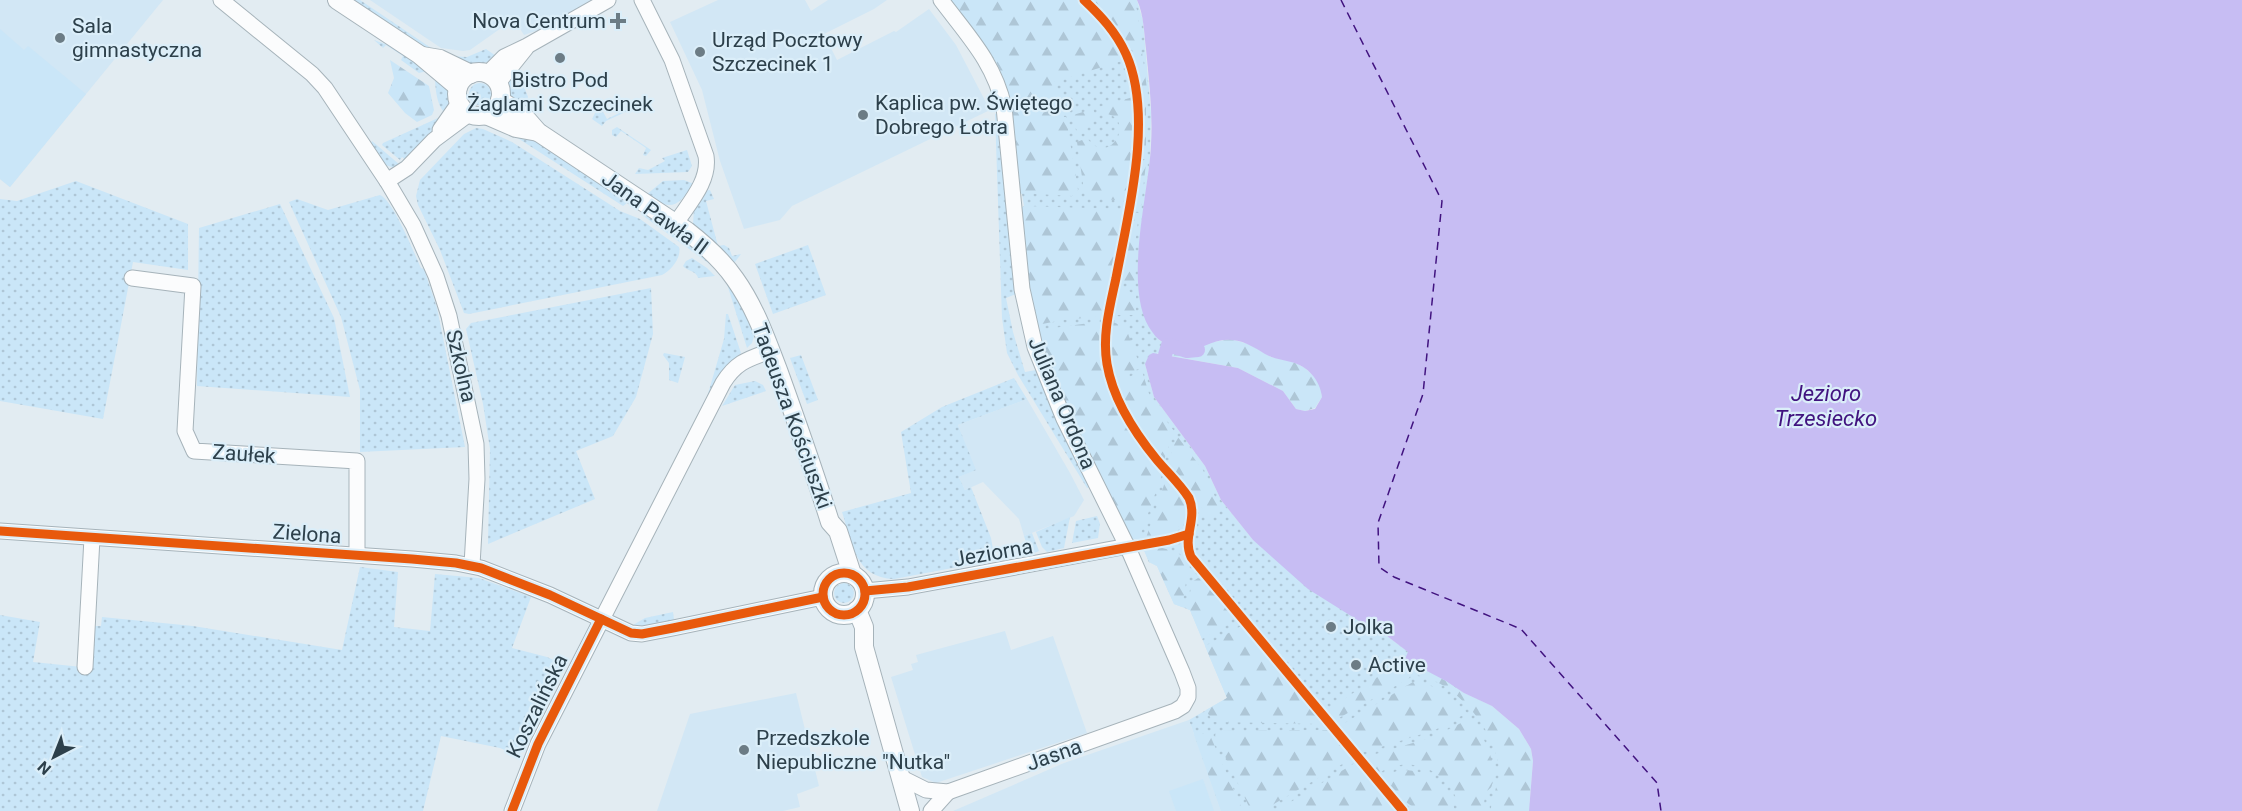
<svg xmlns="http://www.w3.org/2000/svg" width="2242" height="811" font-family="Roboto,sans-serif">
	<defs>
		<pattern id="green-dots" width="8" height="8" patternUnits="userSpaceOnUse" patternTransform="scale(1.5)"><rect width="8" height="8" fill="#cae6f8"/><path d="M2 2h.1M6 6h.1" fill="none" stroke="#aec6d6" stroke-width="1.8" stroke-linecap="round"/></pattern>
		<pattern id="forest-firs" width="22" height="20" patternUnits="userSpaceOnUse" patternTransform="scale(1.5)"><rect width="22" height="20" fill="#cae6f8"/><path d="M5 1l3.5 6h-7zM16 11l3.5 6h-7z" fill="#aec6d6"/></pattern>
	</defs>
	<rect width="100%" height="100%" fill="#e2ecf2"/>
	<g fill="#d2e7f5">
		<path d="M0 0H163L10 187 0 179Z"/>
		<path d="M370 0H596L553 25 524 35 514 19 470 50 463 51 441 48Z"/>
		<path d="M718 0H805L811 11 828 0H887L874 9 824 34 837 60 894 31 896 32 929 9 956 45 990 110 792 206 780 220 744 229 720 161 702 90 670 22Z"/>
		<path d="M1027 399 1070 473 1084 500 1074 516 1024 536 1019 519 983 482 965 490 959 477 975 470 958 425Z"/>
		<path d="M1005 631 1011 650 1053 636 1087 733 936 783 922 777 891 677 913 670 911 664 918 662 916 655Z"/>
		<path d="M796 693 819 786 797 794 800 807 783 811H657L690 714Z"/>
		<path d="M1189 720 1221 811H953L1064 763Z"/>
	</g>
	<g fill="url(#green-dots)">
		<path d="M350 0H360L437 52 431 51Z"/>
		<path d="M950 0H1137L1143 21 1151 113 1150 159 1139 245V282L1140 298 1159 340 1168 345 1165 355 1158 353 1145 364 1154 397 1205 466 1221 500 1253 540 1365 624 1383 636H1387L1464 693 1492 706 1530 804 1529 811H1221L1189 720 1227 698 1190 610 1174 604 1157 566 1149 562 1139 539H1132L1071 416 1056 380 1037 325 1021 208 1024 206 1022 194 1019 193C1016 156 1017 111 1003 77 992 49 968 24 950 0Z"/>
		<path d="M374 40 399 49 427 71 419 73 401 60 403 56 386 45 383 48Z"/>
		<path d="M486 49 496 56C478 71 468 63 449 56L467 57Z"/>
		<path d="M435 73 450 92V104L445 113C436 105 435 86 435 73Z"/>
		<path d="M513 73 523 84 528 97 522 111C512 100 501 87 513 73Z"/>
		<circle cx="480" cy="94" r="11"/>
		<path d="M646 100 645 103 606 121 602 126 592 119 595 113 602 110 607 119Z"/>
		<path d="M997 113 1016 294 1006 298 1013 332 1025 372 1036 370 1065 438 1090 487 1087 488 1018 375 1007 353 1002 318 995 114Z"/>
		<path d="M438 118 439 120 424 142 406 160 402 157 400 160 382 145 383 143Z"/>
		<path d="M617 127 651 150 646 156 643 155 646 148 621 131 616 137 612 135V130Z"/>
		<path d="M476 128 483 129 512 142 620 211 640 219 679 247C682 257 671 271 662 275L469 314 464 313 440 250 418 205 416 196 420 180 464 134Z"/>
		<path d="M516 137 533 139 630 201 623 206Z"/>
		<path d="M372 141 400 165 394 168 383 164 370 146Z"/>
		<path d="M687 150 692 166 688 172 635 174 639 168 648 170 665 161 662 158Z"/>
		<path d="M684 180 694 184C677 208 671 211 646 195L663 181Z"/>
		<path d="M76 181 188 224V270L133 262 103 419 0 401V199L17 201Z"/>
		<path d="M710 190 714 199 706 201 718 246 724 245 729 248 732 256 741 254 735 262 731 263 693 224 694 208 704 191Z"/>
		<path d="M380 195C393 200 414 253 421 268L424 269 437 308 465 447 360 452V390L341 317 289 202 297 199 328 210Z"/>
		<path d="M280 204 334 318 350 397 197 386 199 228Z"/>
		<path d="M639 207 696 247 714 267 642 215Z"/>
		<path d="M808 245 826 295 773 314 755 264Z"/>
		<path d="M692 258 707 268 715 276 698 278C697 271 687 271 683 266L686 261Z"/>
		<path d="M729 282 737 294 755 333 752 343 747 348 727 284Z"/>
		<path d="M651 288 653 334 636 397 613 436 576 451 595 499 488 544 490 449 483 404 466 329 471 323Z"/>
		<path d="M726 314H728L741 353 722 371 705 404 724 339Z"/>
		<path d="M664 353 685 357 678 383 669 380V363L663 355Z"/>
		<path d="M801 355 818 400 807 404 790 358Z"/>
		<path d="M1014 378 1027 399 958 425 976 470 959 477 965 490 971 487 991 538 995 560 894 579C855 578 852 543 842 512L911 493 901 432 942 407Z"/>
		<path d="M755 381 763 385 766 391 722 406 735 385Z"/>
		<path d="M1097 516 1100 524 1098 538 1072 543 1076 521Z"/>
		<path d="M1070 517 1064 548 1047 552 1042 547 1036 532Z"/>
		<path d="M1032 533 1039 551 1030 555 1024 536Z"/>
		<path d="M360 567 398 572 394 627 430 631 435 574 479 578 531 597 512 648 547 657 564 665 519 756 500 748 441 736 423 811H0V615L40 622 33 662 82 667 94 626H101L102 617 193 626 342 650Z"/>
		<circle cx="844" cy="593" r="10"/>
		<path d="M673 612 674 620 644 626 633 625 645 618Z"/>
	</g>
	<g fill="url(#forest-firs)">
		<path d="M950 0H1079C1097 18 1115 36 1125 60L1054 82 1064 117H1066L1078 190 1072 196 1019 193C1016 155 1017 112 1003 77 993 49 968 24 950 0Z"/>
		<path d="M1090 0H1134L1137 10 1142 47 1129 50 1110 21Z"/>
		<path d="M1142 52 1147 89 1140 91 1131 55Z"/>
		<path d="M390 60 429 86 434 110 432 115 417 122 405 113 388 93 394 78Z"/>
		<path d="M1146 96V159H1140V98Z"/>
		<path d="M1133 97 1135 138 1129 201 1089 198 1086 196 1084 191 1077 142 1087 138C1110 170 1140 115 1101 113L1099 107Z"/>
		<path d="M1093 109 1095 114 1086 123 1085 133 1079 134 1074 125 1073 115Z"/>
		<path d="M1140 163H1146L1141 207 1134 204Z"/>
		<path d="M1024 206 1120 209 1125 212 1105 316 1063 320 1037 325 1026 267 1021 208Z"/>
		<path d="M1132 212 1139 213 1134 253 1135 289 1120 279 1119 276Z"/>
		<path d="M1120 285 1136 296V315H1113L1117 286Z"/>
		<path d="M1111 321 1122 326 1127 331 1141 368 1116 378 1110 363Z"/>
		<path d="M1097 322 1103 327C1100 371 1115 408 1140 443 1147 453 1157 462 1163 472L1139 539H1132C1098 471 1059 403 1038 330Z"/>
		<path d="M1230 339 1249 344 1271 357 1294 362 1305 368 1316 378 1321 388 1322 397 1315 408 1305 411 1296 409 1283 391 1238 368 1165 355 1168 345 1175 349Z"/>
		<path d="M1142 371 1151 400 1174 431 1164 460 1161 459 1137 428 1116 385 1118 382Z"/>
		<path d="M1177 436 1203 470 1221 510 1213 518 1209 517 1167 466Z"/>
		<path d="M1166 479H1169L1186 498 1188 505 1186 519 1170 535 1146 538Z"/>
		<path d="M1155 546 1177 552 1189 563 1182 607 1174 604 1157 566 1149 562 1144 550 1147 547Z"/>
		<path d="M1198 578 1201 579 1232 615 1229 624 1202 639 1190 610 1187 609 1192 582Z"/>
		<path d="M1241 626 1320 720V724L1213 722 1206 710 1227 698 1205 646Z"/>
		<path d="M1406 655 1405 659 1446 681 1464 693 1492 706 1519 729 1531 749 1533 761 1529 811H1491C1491 794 1499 789 1499 771 1498 732 1455 680 1415 675L1339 718H1334L1326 711 1400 662Z"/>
		<path d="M1413 682C1433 681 1454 700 1467 713L1435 730 1365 752 1360 750 1341 729 1343 724Z"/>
		<path d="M1471 718C1483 736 1498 761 1492 785 1491 789 1489 788 1487 792 1483 797 1485 805 1484 811H1460C1454 775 1414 752 1381 772L1378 771 1368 759 1369 756 1433 737Z"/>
		<path d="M1329 730 1352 756 1351 759 1262 811H1251L1215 735 1218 731Z"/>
		<path d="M1209 733 1243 811H1221L1194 735Z"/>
		<path d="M1353 764H1358L1398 811H1276Z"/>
		<path d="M1400 770C1428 769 1449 784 1455 811 1409 811 1414 811 1385 779V775Z"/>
	</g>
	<g fill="#cae6f8">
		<path d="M0 29 24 50 28 46 86 94 10 187 0 179Z"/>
		<path d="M1203 779 1214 811H1176L1169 791Z"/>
	</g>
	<path fill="#c7bdf3" d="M1137 0H2242V811H1529L1533 761 1531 749 1519 729 1492 706 1464 693 1446 681 1408 661 1405 659 1408 652 1387 636H1383L1308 589 1253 540 1221 500 1205 466 1154 397 1145 364 1149 355 1153 353 1238 368 1283 391 1296 409 1305 411 1315 409 1322 397C1320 380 1308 366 1291 362 1284 360 1276 359 1269 356 1257 350 1247 341 1232 340 1207 337 1194 361 1167 345 1161 341 1156 338 1153 333 1121 293 1149 193 1151 145 1153 113 1149 81 1146 49 1144 33 1144 15 1137 0Z"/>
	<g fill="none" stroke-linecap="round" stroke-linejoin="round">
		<path stroke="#c7bdf3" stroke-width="14" d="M1165 355 1168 345 1187 351 1198 350"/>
		<path stroke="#41137f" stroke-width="1.5" stroke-dasharray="8 6" stroke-linecap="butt" d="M1341 0 1442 201 1423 394 1378 523 1379 567 1394 577 1521 629 1657 783 1661 811"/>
		<g stroke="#a6b3ba" stroke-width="17">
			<g id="minor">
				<path d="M221 0 312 74 325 88 387 181 413 225 436 276 449 316 476 444 477 479 472 565"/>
				<path d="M642 0 672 60 706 156C710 181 689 203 676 223"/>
				<path d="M487 74 504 57 527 46 608 0"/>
				<path d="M498 83 526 48"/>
				<path d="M440 130 459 103"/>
				<path d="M387 181 407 168 434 140 469 114"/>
				<path d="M132 278 193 286 185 431 194 451 357 461V555"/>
				<path d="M0 531 412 559 456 563 481 568 550 595 631 633 642 634 673 628 823 597"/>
				<path d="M865 591 908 587 1128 546"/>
				<path d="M85 667 92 538"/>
				<path d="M900 777 926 790 948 792 1175 711 1183 706 1188 697V688L1182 672 1128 548 1064 419 1035 347 1022 289 1004 107C994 62 968 36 941 0"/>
				<path d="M512 811 538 744 723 383C736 362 748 359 770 351"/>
				<path d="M931 811 948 792"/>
			</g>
		</g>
		<g stroke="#a6b3ba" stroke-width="20">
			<g id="tertiary">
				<path d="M337 0 420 55 458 87"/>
				<path d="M422 56 440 59 471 74"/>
				<circle cx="479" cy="94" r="22"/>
				<path d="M500 100 524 116 538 132 687 231C705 245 722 260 735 279 755 307 766 339 778 370 796 420 814 471 830 522L838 531 852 574"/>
				<path d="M486 115 516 128 538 132"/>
				<circle cx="844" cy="594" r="21"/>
				<path d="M857 610 864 627V647L910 811"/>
			</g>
		</g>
		<use href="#minor" stroke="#fbfcfd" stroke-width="15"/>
		<use href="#tertiary" stroke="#fbfcfd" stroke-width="18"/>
		<g stroke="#dbeef9" stroke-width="13">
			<g id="cycleway">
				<path d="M1084 0C1101 16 1116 32 1126 54 1154 116 1128 214 1116 278 1110 306 1102 335 1107 364 1113 400 1134 432 1157 460 1167 472 1180 484 1189 498 1198 519 1182 537 1191 557L1403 811"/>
				<path d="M0 531 412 559 456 563 481 568 550 595 631 633 642 634 673 628 823 597"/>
				<circle cx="844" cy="594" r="21"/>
				<path d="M865 591 908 587 1169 540 1189 534"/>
				<path d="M512 811 538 744 601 619"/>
			</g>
		</g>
		<use href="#cycleway" stroke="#e8590c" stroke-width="9"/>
	</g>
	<g fill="#6c7c85" stroke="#dbeef9" stroke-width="2">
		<path d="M615 12h6v6h6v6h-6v6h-6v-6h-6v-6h6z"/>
		<circle cx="60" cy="38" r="6"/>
		<circle cx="700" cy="52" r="6"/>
		<circle cx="560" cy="58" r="6"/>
		<circle cx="863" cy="115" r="6"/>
		<circle cx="1331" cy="627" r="6"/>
		<circle cx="1356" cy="665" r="6"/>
		<circle cx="744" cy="750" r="6"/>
	</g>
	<g text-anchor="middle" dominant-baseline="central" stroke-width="4.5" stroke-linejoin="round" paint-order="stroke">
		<g font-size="21" fill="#2d404b" stroke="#dbeef9" text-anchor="start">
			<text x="606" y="21" text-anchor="end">Nova Centrum</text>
			<text x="72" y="26">Sala<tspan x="72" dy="24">gimnastyczna</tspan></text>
			<text x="712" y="40">Urząd Pocztowy<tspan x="712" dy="24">Szczecinek 1</tspan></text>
			<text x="560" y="80" text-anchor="middle">Bistro Pod<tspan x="560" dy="24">Żaglami Szczecinek</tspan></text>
			<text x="875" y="103">Kaplica pw. Świętego<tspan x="875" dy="24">Dobrego Łotra</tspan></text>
			<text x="1343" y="627">Jolka</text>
			<text x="1368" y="665">Active</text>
			<text x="756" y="738">Przedszkole<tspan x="756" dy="24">Niepubliczne "Nutka"</tspan></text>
		</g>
		<g font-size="21" fill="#2d404b" stroke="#dbeef9">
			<text transform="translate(655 213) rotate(36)">Jana Pawła II</text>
			<text transform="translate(461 366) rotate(77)">Szkolna</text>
			<text transform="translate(1062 403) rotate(67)">Juliana Ordona</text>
			<text transform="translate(792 416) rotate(70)">Tadeusza Kościuszki</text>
			<text transform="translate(244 454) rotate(4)">Zaułek</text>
			<text transform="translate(307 534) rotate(4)">Zielona</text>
			<text transform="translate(993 553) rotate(-10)">Jeziorna</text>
			<text transform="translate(537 706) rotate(-64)">Koszalińska</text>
			<text transform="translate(1054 755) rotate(-19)">Jasna</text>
		</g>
		<g font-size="22" font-style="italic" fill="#41137f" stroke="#dbeef9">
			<text x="1826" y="393">Jezioro<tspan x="1826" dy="25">Trzesiecko</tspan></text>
		</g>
	</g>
	<g transform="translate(54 757) rotate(222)" stroke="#dbeef9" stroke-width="4.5" paint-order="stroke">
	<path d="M0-4.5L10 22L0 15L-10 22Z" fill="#2d404b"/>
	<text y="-9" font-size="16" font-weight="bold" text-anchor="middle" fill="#2d404b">N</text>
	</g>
</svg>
